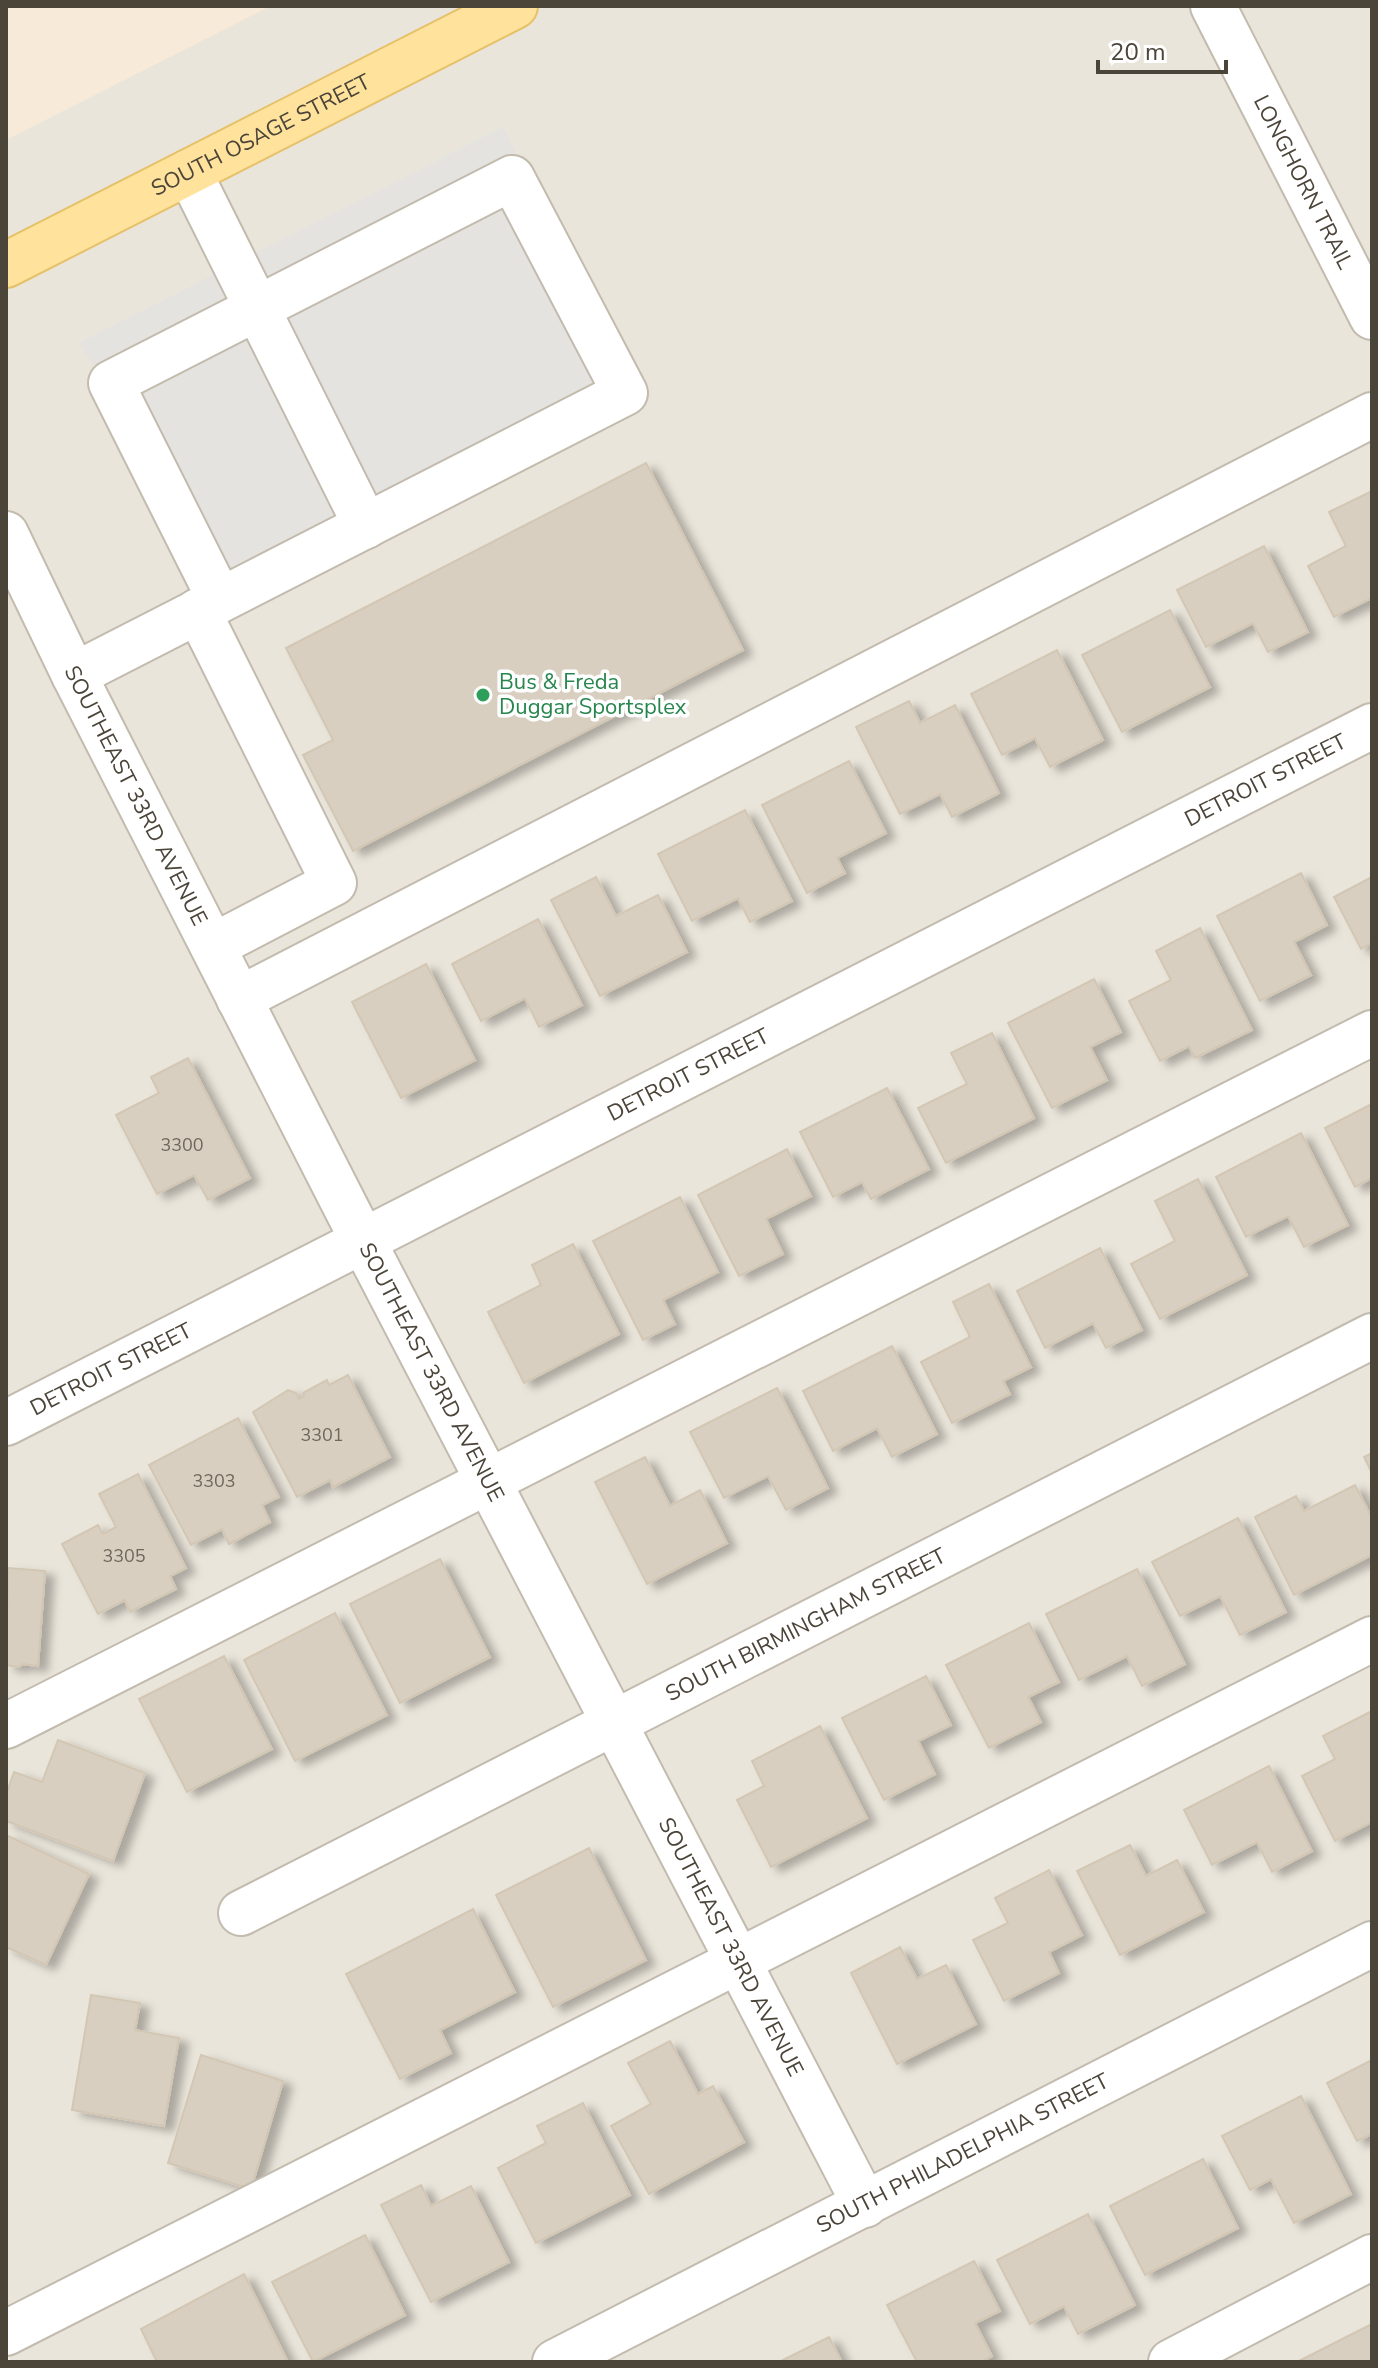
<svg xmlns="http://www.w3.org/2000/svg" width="1378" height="2368" font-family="'Nunito Sans',sans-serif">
	<defs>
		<filter id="shadow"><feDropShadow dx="9" dy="5" stdDeviation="4" flood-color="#0004"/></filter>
	</defs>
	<rect width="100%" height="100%" fill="#f6f3ec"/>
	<path fill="#eae5da" d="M6 6H1372V2362H11L6 2352Z"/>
	<path fill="#f7ead8" d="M6 6H271L6 140Z"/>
	<path fill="#e5e3e0" d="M503 127 627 370 226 570 79 343Z"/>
	<g fill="#d8cfc1" stroke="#d3c7b4" stroke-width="2" filter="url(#shadow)">
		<path d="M646 463 743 650 353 851 303 755 333 740 286 648Z"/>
		<path d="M1372 491V598L1334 617 1308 566 1346 546 1329 512Z"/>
		<path d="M1264 546 1308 632 1268 652 1253 623 1206 647 1177 590Z"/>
		<path d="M1170 610 1210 687 1122 732 1082 655Z"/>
		<path d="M1057 650 1103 740 1050 767 1035 738 1002 755 971 694Z"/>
		<path d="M909 701 920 723 955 705 999 793 952 817 940 794 900 814 856 727Z"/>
		<path d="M849 761 886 833 837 858 845 873 807 893 762 805Z"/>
		<path d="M745 810 792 901 750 922 738 898 692 921 658 854Z"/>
		<path d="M1301 873 1327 925 1294 942 1311 975 1260 1001 1217 916Z"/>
		<path d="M596 877 616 916 658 895 687 952 600 996 551 900Z"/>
		<path d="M1372 877V943L1361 949 1334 897Z"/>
		<path d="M538 919 582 1005 539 1027 525 998 481 1021 452 964Z"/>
		<path d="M1200 928 1252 1030 1195 1058 1189 1046 1160 1061 1129 1001 1171 980 1156 951Z"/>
		<path d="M426 964 475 1060 401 1098 352 1002Z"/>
		<path d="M1094 979 1121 1032 1090 1047 1107 1080 1052 1108 1008 1023Z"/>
		<path d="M992 1033 1034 1118 946 1163 918 1108 967 1084 951 1053Z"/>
		<path d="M188 1058 250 1178 208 1200 194 1175 157 1194 116 1115 159 1093 151 1077Z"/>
		<path d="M887 1088 929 1169 871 1199 862 1182 833 1197 800 1132Z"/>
		<path d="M1372 1104V1178L1355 1187 1325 1128Z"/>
		<path d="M1301 1133 1348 1225 1304 1247 1288 1216 1246 1237 1216 1177Z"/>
		<path d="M787 1149 811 1196 766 1219 783 1254 739 1276 698 1195Z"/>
		<path d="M1198 1179 1247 1275 1160 1319 1131 1264 1175 1241 1155 1201Z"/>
		<path d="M680 1197 718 1272 663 1300 675 1324 643 1340 593 1241Z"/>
		<path d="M573 1244 619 1334 524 1383 488 1312 541 1285 532 1265Z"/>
		<path d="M1100 1248 1142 1330 1106 1348 1093 1323 1045 1348 1017 1291Z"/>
		<path d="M989 1284 1031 1367 1003 1381 1010 1394 952 1423 921 1362 970 1337 953 1302Z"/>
		<path d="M892 1346 937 1434 892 1457 877 1428 833 1451 803 1391Z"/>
		<path d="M348 1375 390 1457 333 1487 330 1480 297 1497 253 1412 288 1390 296 1393 299 1399 304 1396 303 1393 327 1380 329 1385Z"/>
		<path d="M777 1388 828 1488 786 1510 768 1476 724 1498 690 1432Z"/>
		<path d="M238 1418 279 1497 262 1505 270 1522 229 1544 222 1529 191 1545 149 1465Z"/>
		<path d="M1372 1453V1473L1364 1457Z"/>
		<path d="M645 1457 670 1506 700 1490 727 1543 647 1584 595 1482Z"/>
		<path d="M138 1474 186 1568 170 1576 176 1589 130 1612 125 1600 98 1614 62 1544 98 1525 103 1534 116 1527 99 1494Z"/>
		<path d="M1355 1485 1372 1518V1555L1294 1595 1255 1517 1296 1496 1304 1511Z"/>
		<path d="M1238 1518 1286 1612 1240 1635 1220 1596 1180 1616 1152 1562Z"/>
		<path d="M440 1559 490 1657 400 1703 350 1604Z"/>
		<path d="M8 1568 45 1571 38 1666 23 1664 18 1667 6 1665Z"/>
		<path d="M1137 1569 1185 1664 1142 1686 1127 1656 1079 1680 1046 1614Z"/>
		<path d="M335 1613 387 1715 295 1761 244 1660Z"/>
		<path d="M1029 1623 1059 1682 1028 1697 1041 1722 989 1748 946 1665Z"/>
		<path d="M224 1656 272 1749 187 1792 139 1699Z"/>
		<path d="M926 1676 951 1725 918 1741 935 1774 884 1800 842 1718Z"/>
		<path d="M1372 1711V1822L1335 1841 1302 1776 1335 1759 1323 1736Z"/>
		<path d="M820 1726 867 1818 771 1867 737 1800 764 1786 752 1761Z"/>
		<path d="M58 1740 145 1773 113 1861 6 1821V1795L14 1772 42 1782Z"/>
		<path d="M1269 1766 1312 1851 1272 1872 1257 1842 1212 1865 1184 1810Z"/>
		<path d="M6 1835 89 1874 46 1965 6 1947Z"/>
		<path d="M1130 1845 1146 1876 1177 1860 1204 1912 1120 1955 1077 1871Z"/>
		<path d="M589 1848 646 1960 553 2007 496 1895Z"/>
		<path d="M1049 1870 1082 1935 1049 1952 1059 1973 1004 2001 973 1940 1008 1923 995 1898Z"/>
		<path d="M473 1909 515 1992 440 2030 451 2053 400 2079 346 1974Z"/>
		<path d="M900 1947 917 1979 946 1965 976 2024 897 2064 851 1973Z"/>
		<path d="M91 1995 140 2003 135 2030 179 2038 164 2126 72 2110Z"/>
		<path d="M670 2041 698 2094 713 2086 744 2142 649 2194 611 2126 651 2104 628 2063Z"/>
		<path d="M201 2055 283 2081 251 2189 168 2163Z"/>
		<path d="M1372 2060V2134L1357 2141 1327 2083Z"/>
		<path d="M1301 2096 1351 2194 1294 2223 1271 2179 1250 2190 1222 2136Z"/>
		<path d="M583 2103 630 2195 536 2243 498 2168 546 2143 537 2126Z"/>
		<path d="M1203 2159 1238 2228 1145 2275 1110 2206Z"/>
		<path d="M421 2185 431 2206 471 2186 509 2262 431 2302 381 2205Z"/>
		<path d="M1088 2214 1135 2305 1078 2334 1064 2306 1030 2324 997 2260Z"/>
		<path d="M365 2235 405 2315 313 2362 272 2282Z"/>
		<path d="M974 2261 1000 2311 975 2323 992 2356 981 2362H917L887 2305Z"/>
		<path d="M244 2274 288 2362H157L141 2329Z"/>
		<path d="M1372 2324V2362H1297Z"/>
		<path d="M829 2337 842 2362H779Z"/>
	</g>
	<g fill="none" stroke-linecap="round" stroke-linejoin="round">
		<g stroke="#c2bbae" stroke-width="48">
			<g id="minor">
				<path id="s1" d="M1213 6 1372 317"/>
				<path d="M189 172 366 526"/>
				<path id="s2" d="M6 534 74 675 362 1239 865 2205"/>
				<path d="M198 611 334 883 213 946"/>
				<path d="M74 675 625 393 512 178 111 383 220 600"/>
				<path d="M239 999 1372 415"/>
				<path id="s3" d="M6 1423 1372 726"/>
				<path d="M6 1726 1372 1033"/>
				<path id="s4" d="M241 1913 1372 1336"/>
				<path d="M6 2333 1372 1639"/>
				<path id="s5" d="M555 2362 1372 1944"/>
				<path d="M1171 2362 1372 2257"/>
			</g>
		</g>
		<g stroke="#e6c16a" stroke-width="48">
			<g id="major">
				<path id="s6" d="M6 265 515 6"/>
			</g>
		</g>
		<use href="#minor" stroke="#fff" stroke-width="44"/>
		<use href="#major" stroke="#ffe39c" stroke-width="44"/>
	</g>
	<circle fill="#2e9e5b" stroke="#fff" stroke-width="3" cx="483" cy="695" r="8"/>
	<g text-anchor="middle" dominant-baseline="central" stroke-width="7" stroke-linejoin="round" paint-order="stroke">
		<g font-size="18" fill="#6e675b">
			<text x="182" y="1145">3300</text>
			<text x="322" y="1435">3301</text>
			<text x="214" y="1481">3303</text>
			<text x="124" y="1556">3305</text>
		</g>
		<g font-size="22" fill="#4b4439" stroke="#fff">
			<text stroke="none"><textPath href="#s6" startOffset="286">SOUTH OSAGE STREET</textPath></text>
			<text stroke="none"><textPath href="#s1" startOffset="198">LONGHORN TRAIL</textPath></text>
			<text stroke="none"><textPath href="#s3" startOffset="1414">DETROIT STREET</textPath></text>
			<text stroke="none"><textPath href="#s2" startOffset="292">SOUTHEAST 33RD AVENUE</textPath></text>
			<text stroke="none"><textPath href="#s3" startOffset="766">DETROIT STREET</textPath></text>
			<text stroke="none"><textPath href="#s3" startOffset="118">DETROIT STREET</textPath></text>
			<text stroke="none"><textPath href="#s2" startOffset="940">SOUTHEAST 33RD AVENUE</textPath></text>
			<text stroke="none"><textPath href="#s4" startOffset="634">SOUTH BIRMINGHAM STREET</textPath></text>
			<text stroke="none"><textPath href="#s2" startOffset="1588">SOUTHEAST 33RD AVENUE</textPath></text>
			<text stroke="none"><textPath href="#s5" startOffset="458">SOUTH PHILADELPHIA STREET</textPath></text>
		</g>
		<g font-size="22" fill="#27864d" stroke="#fff" text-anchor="start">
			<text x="499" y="682">Bus &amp; Freda<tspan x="499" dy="25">Duggar Sportsplex</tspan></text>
		</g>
	</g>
	<rect width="1378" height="2368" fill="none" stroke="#4b4439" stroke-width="16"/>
	<path d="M1098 60v12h128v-12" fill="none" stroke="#4b4439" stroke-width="4"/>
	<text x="1110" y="60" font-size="24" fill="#4b4439" stroke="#ffffff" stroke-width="6" paint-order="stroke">20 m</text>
</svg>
